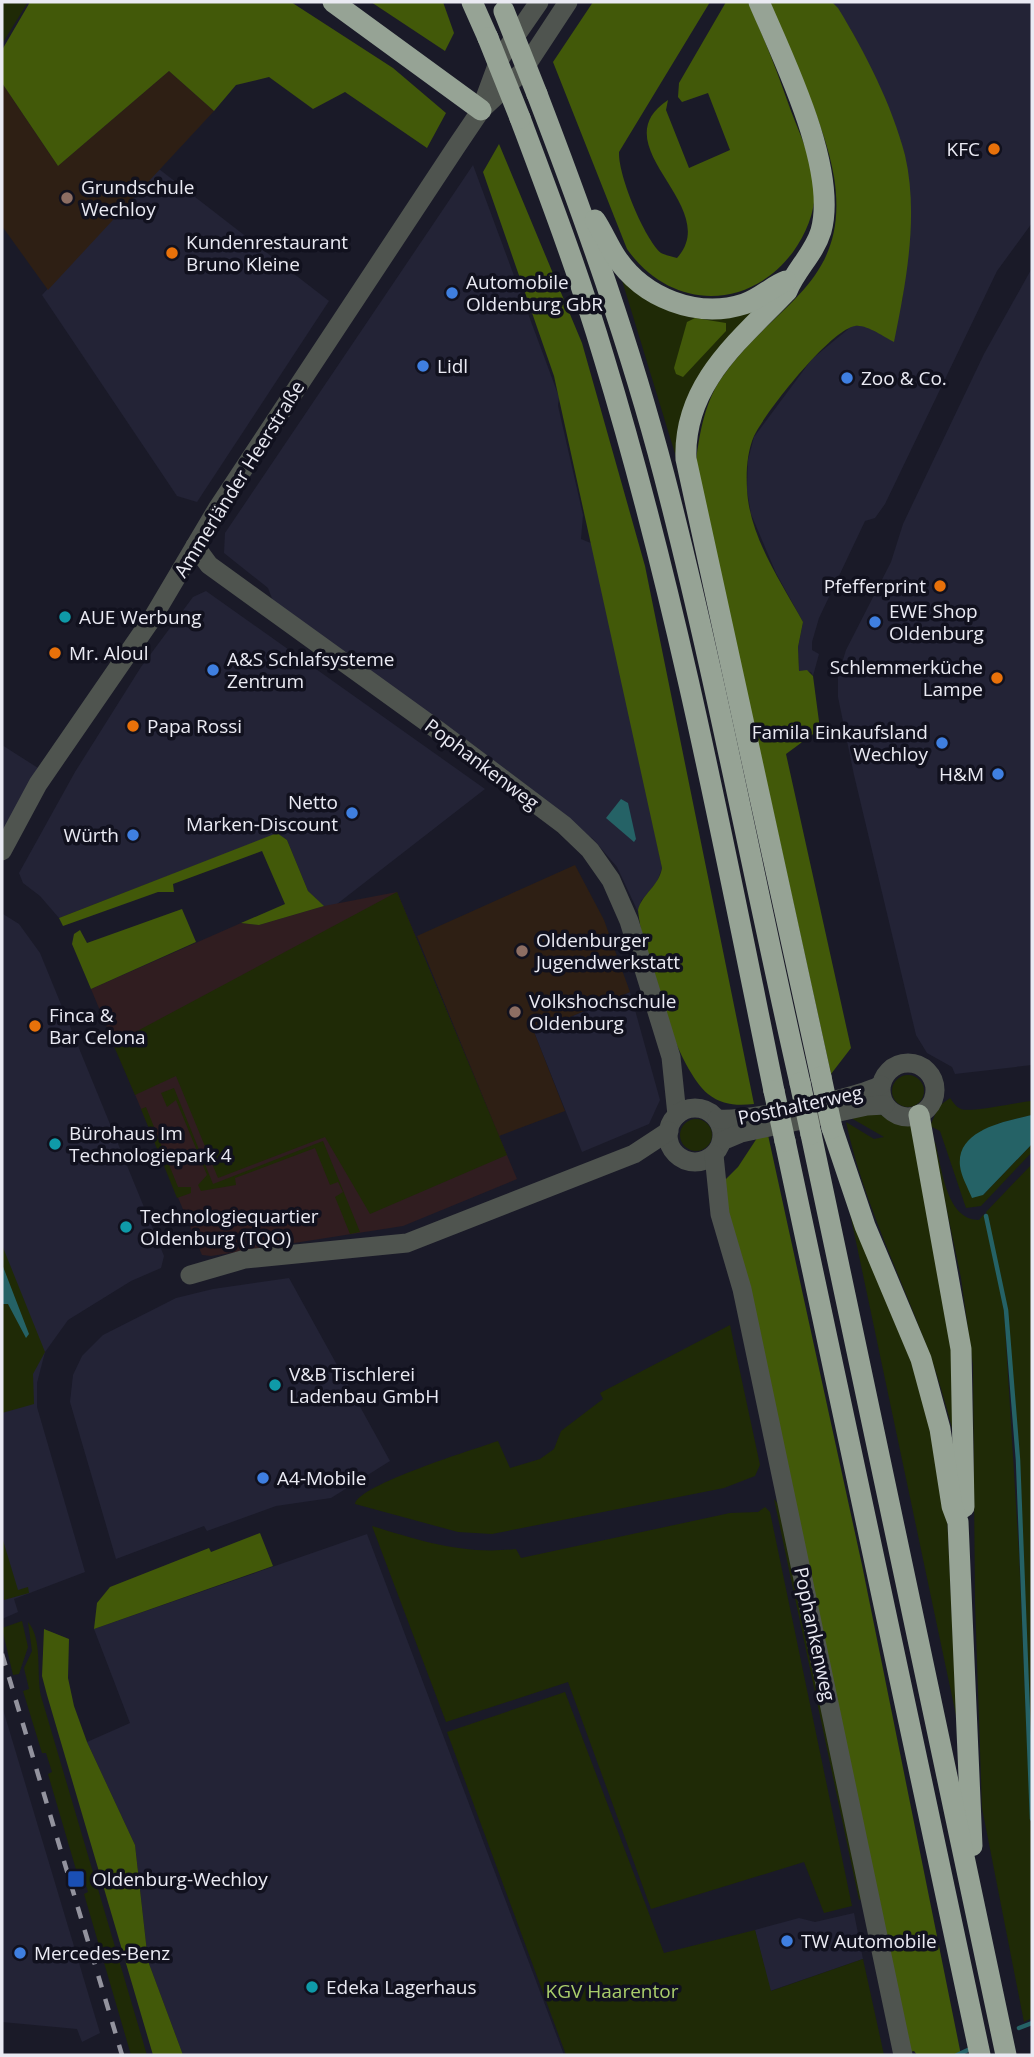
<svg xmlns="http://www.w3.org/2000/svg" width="1034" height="2057" font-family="'Open Sans',sans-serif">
	<rect width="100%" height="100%" fill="#1a1a28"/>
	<g fill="#232336">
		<path d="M832 2H1032V223L997 271 885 504 875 518 865 521 819 618 812 642V650L819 654 813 676 811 672 799 671 798 647 803 622 776 573 751 514 747 490 748 460 754 437 812 359 852 326H860L902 302 910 230 905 155 871 69 851 30Z"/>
		<path d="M473 165 559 397 558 406 583 515 581 539 593 544 629 706 662 868 657 882 641 901 639 914 617 867 593 839 273 601 268 588 224 553 225 533Z"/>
		<path d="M159 169 329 301 197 502 177 496 42 295Z"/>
		<path d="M1032 268V1065L955 1074 952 1067 927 1053 916 1035 854 775 838 697V676L846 650 891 562 903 524 984 354Z"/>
		<path d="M206 591 485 789 328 911 308 891 287 840 277 834 59 918 40 896 23 883 19 873 75 772 141 667 193 597Z"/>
		<path d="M2 745 38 768 2 832Z"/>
		<path d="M3 914 19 924 40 953 164 1256 161 1268 131 1281 68 1320 45 1352 37 1383V1407L85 1572 14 1599 18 1612 2 1619Z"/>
		<path d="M630 992 660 1100 649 1124 582 1152 534 1032Z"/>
		<path d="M289 1278 390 1461 331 1498 276 1506 207 1531 204 1526 116 1559 70 1402 73 1375 82 1356 103 1335 176 1298 213 1289Z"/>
		<path d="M367 1534 564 2055H183L148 1961 135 1845 87 1742 130 1723 94 1629Z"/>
		<path d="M2 1706 100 2033 82 2042 77 2029 2 2022Z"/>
		<path d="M854 1913 863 1959 770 1991 755 1930 799 1918 815 1922Z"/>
	</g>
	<path fill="#301d20" d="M397 892 517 1179 403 1226 211 1256 202 1255 91 989 241 923 259 925 324 906Z"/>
	<g fill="#2e1f14">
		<path d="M169 71 214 111 48 290 2 226V83L58 166Z"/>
		<path d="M575 865 604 920 630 992 534 1032 565 1111 499 1136 417 936Z"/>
	</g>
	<g fill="#1f2a06">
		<path d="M2 2H28L2 44Z"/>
		<path d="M621 277 651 297 763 301 729 342 680 470Z"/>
		<path d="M397 892 507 1155 370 1214 325 1137 218 1178 176 1076 135 1095 113 1044Z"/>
		<circle cx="908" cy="1091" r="16"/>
		<path d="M174 1088 213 1184 323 1141 360 1232 350 1234 335 1197 343 1192 338 1182 330 1185 315 1148 235 1178 236 1185 201 1191 198 1185 207 1175 176 1100 167 1107 161 1093Z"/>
		<path d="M950 1098C953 1102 956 1107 961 1109 970 1113 1018 1102 1032 1101V1115L997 1124 983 1195 1032 1144V1152L981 1206 966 1208 940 1131 930 1126 939 1106Z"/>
		<path d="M146 1107 178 1187H191V1193L177 1198 141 1109Z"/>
		<path d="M875 1112 897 1123 915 1127 950 1310 957 1447C947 1409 937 1370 922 1334 895 1264 862 1196 846 1122L874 1139 884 1137 851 1118Z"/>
		<circle cx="696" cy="1135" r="16"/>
		<path d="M935 1142C942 1168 946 1220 979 1220L984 1214 1004 1310 1019 1554 1032 1854V2018L1024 2022 982 1808 975 1602 973 1365 961 1278 933 1143Z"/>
		<path d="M1032 1164V1779L1020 1470 1007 1310 986 1212Z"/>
		<path d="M847 1199 918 1365 946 1496 957 1720Z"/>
		<path d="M2 1245 45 1352 33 1374 34 1404 2 1413Z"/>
		<path d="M730 1325 760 1465 755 1476 724 1488 492 1534 458 1532 355 1504C358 1485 475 1449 498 1441L510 1468 540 1459 554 1449 561 1431 603 1399 600 1393Z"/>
		<path d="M774 1499 779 1505 863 1898 859 1900Z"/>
		<path d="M765 1507 770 1512 852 1906 824 1913 804 1862 651 1909 568 1682 446 1722 372 1526C421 1541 464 1555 516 1549L521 1558 730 1513 758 1512Z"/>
		<path d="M2 1537 18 1590 28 1587 29 1593 4 1600Z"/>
		<path d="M22 1621 28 1647 19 1674 13 1675 2 1628Z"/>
		<path d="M28 1622C43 1639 36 1674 41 1696L147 2055H131L84 1894 88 1892 82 1872 77 1873 48 1774 52 1772 46 1753H42L23 1691 29 1689 24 1668 32 1651Z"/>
		<path d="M565 1692 664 1953 755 1930 771 1991 863 1959 884 2055H566L447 1732Z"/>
	</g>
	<g fill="#425909">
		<path d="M30 2H291L393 68 446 113 427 148 345 92 313 109 269 77 236 85 214 111 169 71 58 166 2 83V50Z"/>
		<path d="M371 2H443L454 33 445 51Z"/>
		<path d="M593 2H710L619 152C618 175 644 238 661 253 665 255 673 257 677 258 724 206 599 146 668 100L666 110 689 168 730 150 708 93 682 102 678 97 679 83 726 2H748C764 37 778 74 791 111 800 135 813 161 815 187 816 210 806 234 793 252 748 312 670 310 627 249L553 62Z"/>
		<path d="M770 2H832L838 8C865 52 892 105 905 155 919 216 906 283 894 342 884 337 866 324 855 326 830 330 765 413 754 436 747 452 746 472 747 489 749 536 781 582 803 622L798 647 799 671 807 670 813 676 820 729 786 754 851 1048 831 1074 696 461C700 431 705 401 723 376 774 303 851 284 834 177 825 122 790 55 770 2Z"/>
		<path d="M499 144 582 343 645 566 754 1104C737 1106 722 1105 708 1094 676 1068 642 952 638 910 642 894 659 886 662 868L554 376 483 172Z"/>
		<path d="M695 318 726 323V331L683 377 676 374 674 368 687 322Z"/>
		<path d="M277 833 287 840 308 891 324 906 259 925 241 923 285 904 262 851 173 884 174 892H158L63 926 59 918Z"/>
		<path d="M182 909 196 942 91 989 72 944 74 934 80 930 87 943Z"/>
		<path d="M759 1135H768L862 1565 961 2055H917L914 2051 910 2052 722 1183 738 1167Z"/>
		<path d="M260 1533 273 1566 94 1629 97 1603 110 1587 209 1548 211 1552Z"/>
		<path d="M44 1629 69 1639 68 1678 74 1706 87 1742 135 1845 148 1961 183 2055H153L47 1695 42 1676Z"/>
	</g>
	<g fill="#256266">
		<path d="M621 799 628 803 636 839 634 842 606 818Z"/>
		<path d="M1032 1115V1144L983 1195 972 1198C968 1188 961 1176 960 1166 956 1129 1007 1121 1032 1115Z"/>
		<path d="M2 1264 29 1334 26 1338 8 1304H2Z"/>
	</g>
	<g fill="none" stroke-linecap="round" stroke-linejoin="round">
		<g stroke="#256266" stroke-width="4.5">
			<path d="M986 1216 1006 1310 1018 1460 1032 1819"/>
			<path d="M1019 2028 1032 2023"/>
			<path d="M957 2055 968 2050"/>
		</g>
		<g stroke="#4f544f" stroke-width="19">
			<path d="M482 106 499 60 539 2"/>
			<path d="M195 546 209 565 439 731 564 825 590 850 611 880 629 921 671 1057 677 1115"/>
			<path d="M2 851 38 784 153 617 217 509 456 147 481 110 522 72 568 2"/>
			<circle cx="908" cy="1090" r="27"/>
			<circle cx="695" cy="1135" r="27"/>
			<path d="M717 1119C744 1122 859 1098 881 1085"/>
			<path d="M722 1141 741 1133 867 1106 885 1105"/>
			<path d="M714 1155 720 1214 742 1289 903 2055"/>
			<path d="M190 1275 245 1259 407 1243 634 1154 669 1131"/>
		</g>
		<g stroke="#96a395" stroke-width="21">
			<path d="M333 2 481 110"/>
			<path d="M472 2 488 38"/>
			<path d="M759 2C784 60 838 169 821 231 814 254 796 269 787 291 740 340 683 384 686 459L821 1077"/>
			<path d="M537 94C585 219 630 345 664 475 716 676 754 881 800 1083"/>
			<path d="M520 118C550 198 580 277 604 358 677 598 724 846 774 1091"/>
			<path d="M595 220C603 232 608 245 616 257 643 298 697 319 744 304 760 299 772 286 786 281"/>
			<path d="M919 1115 961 1349 964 1507"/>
			<path d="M832 1128 865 1226 921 1359 940 1429 952 1506 958 1522 972 1846"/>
			<path d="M811 1134 1006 2055"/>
			<path d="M785 1141 980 2055"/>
		</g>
		<path stroke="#93939e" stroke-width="4.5" stroke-dasharray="12 12" stroke-linecap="butt" d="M2 1654 122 2055"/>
		<g stroke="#96a395" stroke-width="21">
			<path d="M504 11 537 94"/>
			<path d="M488 38 520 118"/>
			<path d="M821 1077 832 1128"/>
			<path d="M800 1083 811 1134"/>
			<path d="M774 1091 785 1141"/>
		</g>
	</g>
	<g fill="#e8710a" stroke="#11111e" stroke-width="2.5">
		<circle cx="994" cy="149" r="7"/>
		<circle cx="172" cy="253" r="7"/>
		<circle cx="940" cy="586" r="7"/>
		<circle cx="55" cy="653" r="7"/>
		<circle cx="997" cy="678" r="7"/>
		<circle cx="133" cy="726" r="7"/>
		<circle cx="35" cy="1026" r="7"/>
	</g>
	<g fill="#8d6e63" stroke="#11111e" stroke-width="2.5">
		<circle cx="67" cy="198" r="7"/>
		<circle cx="522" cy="951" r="7"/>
		<circle cx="515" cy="1012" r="7"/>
	</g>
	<g fill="#3f7fe0" stroke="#11111e" stroke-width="2.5">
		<circle cx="452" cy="293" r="7"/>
		<circle cx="423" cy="366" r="7"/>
		<circle cx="847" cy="378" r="7"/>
		<circle cx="875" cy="622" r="7"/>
		<circle cx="213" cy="670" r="7"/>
		<circle cx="942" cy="743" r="7"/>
		<circle cx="998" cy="774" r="7"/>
		<circle cx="352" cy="813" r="7"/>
		<circle cx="133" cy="835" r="7"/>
		<circle cx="263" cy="1478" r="7"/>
		<circle cx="787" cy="1941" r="7"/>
		<circle cx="20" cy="1953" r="7"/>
	</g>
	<g fill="#0f9aa8" stroke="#11111e" stroke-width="2.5">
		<circle cx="65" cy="617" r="7"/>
		<circle cx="55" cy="1144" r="7"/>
		<circle cx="126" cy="1227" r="7"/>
		<circle cx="275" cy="1385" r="7"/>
		<circle cx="312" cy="1987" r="7"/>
	</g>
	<rect fill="#1a4fb4" stroke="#11111e" stroke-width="2.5" x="67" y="1870" width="18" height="18" rx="3.5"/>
	<g text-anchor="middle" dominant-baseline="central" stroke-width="7" stroke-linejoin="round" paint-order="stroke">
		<g font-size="19" fill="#eaeaf3" stroke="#11111e" text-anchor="start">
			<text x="980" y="149" text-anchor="end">KFC</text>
			<text x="81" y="187">Grundschule<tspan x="81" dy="22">Wechloy</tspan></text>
			<text x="186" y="242">Kundenrestaurant<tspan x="186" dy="22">Bruno Kleine</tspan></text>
			<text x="466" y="282">Automobile<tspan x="466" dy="22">Oldenburg GbR</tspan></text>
			<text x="437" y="366">Lidl</text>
			<text x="861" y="378">Zoo &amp; Co.</text>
			<text x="926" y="586" text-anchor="end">Pfefferprint</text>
			<text x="889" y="611">EWE Shop<tspan x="889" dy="22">Oldenburg</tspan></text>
			<text x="79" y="617">AUE Werbung</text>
			<text x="69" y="653">Mr. Aloul</text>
			<text x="227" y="659">A&amp;S Schlafsysteme<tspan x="227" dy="22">Zentrum</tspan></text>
			<text x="983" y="667" text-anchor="end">Schlemmerküche<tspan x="983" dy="22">Lampe</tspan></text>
			<text x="147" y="726">Papa Rossi</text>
			<text x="928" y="732" text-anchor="end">Famila Einkaufsland<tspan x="928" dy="22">Wechloy</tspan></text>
			<text x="984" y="774" text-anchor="end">H&amp;M</text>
			<text x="338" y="802" text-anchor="end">Netto<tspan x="338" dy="22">Marken-Discount</tspan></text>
			<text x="119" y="835" text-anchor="end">Würth</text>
			<text x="536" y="940">Oldenburger<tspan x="536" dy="22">Jugendwerkstatt</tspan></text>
			<text x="529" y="1001">Volkshochschule<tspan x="529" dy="22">Oldenburg</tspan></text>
			<text x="49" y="1015">Finca &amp;<tspan x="49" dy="22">Bar Celona</tspan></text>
			<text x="69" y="1133">Bürohaus Im<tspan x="69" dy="22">Technologiepark 4</tspan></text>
			<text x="140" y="1216">Technologiequartier<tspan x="140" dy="22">Oldenburg (TQO)</tspan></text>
			<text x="289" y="1374">V&amp;B Tischlerei<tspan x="289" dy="22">Ladenbau GmbH</tspan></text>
			<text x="277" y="1478">A4-Mobile</text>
			<text x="92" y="1879">Oldenburg-Wechloy</text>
			<text x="801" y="1941">TW Automobile</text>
			<text x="34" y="1953">Mercedes-Benz</text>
			<text x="326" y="1987">Edeka Lagerhaus</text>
		</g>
		<g font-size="19" fill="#eaeaf3" stroke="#11111e">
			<text transform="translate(239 479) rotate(-58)">Ammerländer Heerstraße</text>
			<text transform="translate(482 764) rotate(37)">Pophankenweg</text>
			<text transform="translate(800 1105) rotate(-12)">Posthalterweg</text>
			<text transform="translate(815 1634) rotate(78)">Pophankenweg</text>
		</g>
		<g font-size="19" fill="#aace6b" stroke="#11111e">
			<text x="612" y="1991">KGV Haarentor</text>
		</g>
	</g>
	<rect width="1034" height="2057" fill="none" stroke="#eaeaf3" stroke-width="7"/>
</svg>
